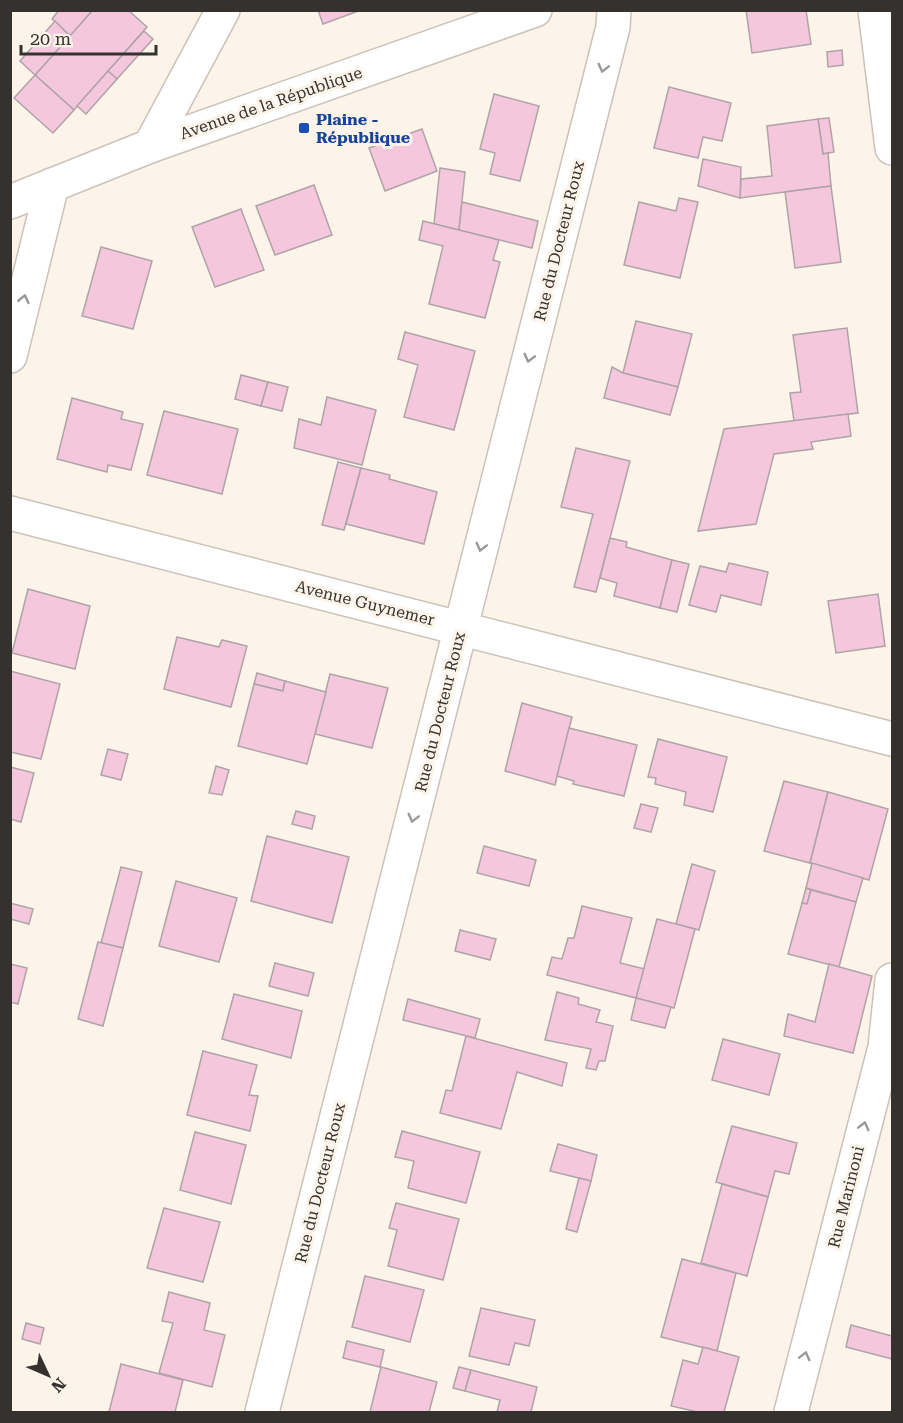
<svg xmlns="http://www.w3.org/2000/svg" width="903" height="1423" font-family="'Roboto Serif',serif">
	<rect width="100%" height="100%" fill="#fcf3e9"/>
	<g fill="#f5c7dd" stroke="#afa3a8" stroke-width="1.5">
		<path d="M59 10H93L70 36 52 19Z"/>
		<path d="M93 10H128L147 27 74 110 35 75Z"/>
		<path d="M318 10H361L323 24Z"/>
		<path d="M746 10H806L811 44 752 53Z"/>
		<path d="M55 21 70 36 35 75 20 61Z"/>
		<path d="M144 31 153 39 117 79 108 71Z"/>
		<path d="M842 50 843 65 828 67 827 52Z"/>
		<path d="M108 71 117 79 86 114 77 106Z"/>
		<path d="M35 75 74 110 53 133 14 98Z"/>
		<path d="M669 87 731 103 722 141 703 137 698 158 654 148Z"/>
		<path d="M494 94 539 106 520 181 490 174 495 153 480 149Z"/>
		<path d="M829 118 834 152 823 154 818 119Z"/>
		<path d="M818 119 823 154 828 153 831 186 740 198 741 179 772 176 767 126Z"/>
		<path d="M422 129 437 171 385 191 369 148Z"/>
		<path d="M703 159 741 167 740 198 698 186Z"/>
		<path d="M440 168 465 172 459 230 434 224Z"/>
		<path d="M314 185 332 235 275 255 256 206Z"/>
		<path d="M831 186 841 262 795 268 785 192Z"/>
		<path d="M679 198 698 202 680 278 624 265 639 202 676 211Z"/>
		<path d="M462 202 538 221 532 248 459 230Z"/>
		<path d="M241 209 264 270 215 287 192 227Z"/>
		<path d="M423 221 499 240 493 260 500 262 485 318 429 304 443 246 419 240Z"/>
		<path d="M101 247 152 261 133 329 82 316Z"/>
		<path d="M636 321 692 334 678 387 623 373Z"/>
		<path d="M847 328 858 413 794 421 790 393 801 392 793 335Z"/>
		<path d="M405 332 475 351 454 430 404 417 418 365 398 359Z"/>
		<path d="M612 367 623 373 678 387 670 415 604 398Z"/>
		<path d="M241 375 268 382 261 406 235 399Z"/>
		<path d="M268 382 288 387 282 411 261 406Z"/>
		<path d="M327 397 376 410 362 465 294 448 299 419 321 425Z"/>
		<path d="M72 398 123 412 121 419 143 424 131 470 108 465 107 472 57 459Z"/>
		<path d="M164 411 238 429 222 494 147 475Z"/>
		<path d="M848 414 851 436 811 442 813 449 774 454 756 524 698 531 724 429Z"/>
		<path d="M576 448 630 461 596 592 574 587 593 514 561 507Z"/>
		<path d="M338 462 361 468 344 530 322 525Z"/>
		<path d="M361 468 390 475 389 479 437 492 424 544 346 524Z"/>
		<path d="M610 538 627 542 626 547 672 560 660 608 614 596 617 583 600 578Z"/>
		<path d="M672 560 689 564 677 612 660 608Z"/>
		<path d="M729 563 768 572 761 605 721 595 716 612 689 605 700 566 726 572Z"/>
		<path d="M28 589 90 606 75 669 12 653Z"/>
		<path d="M878 594 885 646 836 653 828 601Z"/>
		<path d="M177 637 219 647 222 640 247 646 231 707 164 689Z"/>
		<path d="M10 671 60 684 41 759 10 752Z"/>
		<path d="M257 673 285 681 283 691 254 684Z"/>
		<path d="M330 674 388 688 372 748 315 734Z"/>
		<path d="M285 681 326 692 307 764 238 746 254 684 283 691Z"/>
		<path d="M522 703 572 717 555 785 505 771Z"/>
		<path d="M569 728 637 745 624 796 573 784 574 781 557 776Z"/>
		<path d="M658 739 727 757 713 812 684 805 686 792 655 784 656 778 648 777Z"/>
		<path d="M108 749 128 754 121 780 101 775Z"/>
		<path d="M216 766 229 770 222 795 209 793Z"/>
		<path d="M10 767 34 773 21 822 10 819Z"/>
		<path d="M784 781 828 792 810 863 764 851Z"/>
		<path d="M828 792 888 809 869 880 810 863Z"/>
		<path d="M641 804 658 808 651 832 634 828Z"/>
		<path d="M296 811 315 816 312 829 292 824Z"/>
		<path d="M267 836 349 857 332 923 251 901Z"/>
		<path d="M484 846 536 860 529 886 477 873Z"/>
		<path d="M812 863 863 878 856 902 806 888Z"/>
		<path d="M692 864 715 871 699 930 676 924Z"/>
		<path d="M121 867 142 872 123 948 101 943Z"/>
		<path d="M176 881 237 898 219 962 159 946Z"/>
		<path d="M806 888 811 890 807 904 802 903Z"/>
		<path d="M811 890 856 902 839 967 788 954 802 903 807 904Z"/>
		<path d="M10 903 33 909 29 924 10 919Z"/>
		<path d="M582 906 632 918 620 963 645 969 636 998 547 975 552 957 562 959 568 938H574Z"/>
		<path d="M657 919 695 929 674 1008 636 998Z"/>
		<path d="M460 930 496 939 490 960 455 951Z"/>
		<path d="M98 942 123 948 103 1026 78 1019Z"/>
		<path d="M275 963 314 973 308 996 269 986Z"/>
		<path d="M10 964 27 968 18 1004 10 1002Z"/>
		<path d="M829 964 872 976 853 1053 784 1036 788 1014 815 1022Z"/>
		<path d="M557 992 579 998 578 1004 600 1010 596 1022 613 1026 605 1061H599L596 1070 586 1068 591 1049 545 1040Z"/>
		<path d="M234 994 302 1011 291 1058 222 1039Z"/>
		<path d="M636 998 671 1007 665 1028 631 1020Z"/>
		<path d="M408 999 480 1019 475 1038 403 1020Z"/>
		<path d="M466 1036 567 1063 562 1086 517 1072 501 1129 440 1113 446 1090 452 1091Z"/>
		<path d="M723 1039 780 1054 769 1095 712 1080Z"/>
		<path d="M203 1051 257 1065 249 1095 258 1096 250 1131 187 1115Z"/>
		<path d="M732 1126 797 1143 789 1174 775 1171 768 1197 716 1182Z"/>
		<path d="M402 1131 480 1152 466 1203 408 1188 414 1161 395 1157Z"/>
		<path d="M195 1132 246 1145 231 1204 180 1190Z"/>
		<path d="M558 1144 597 1155 591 1181 550 1171Z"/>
		<path d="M579 1178 591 1181 577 1232 566 1229Z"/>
		<path d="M722 1184 768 1197 747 1276 701 1263Z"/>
		<path d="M396 1203 459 1219 443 1280 388 1266 397 1230 389 1228Z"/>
		<path d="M164 1208 220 1222 203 1282 147 1268Z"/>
		<path d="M682 1259 736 1273 717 1351 661 1337Z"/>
		<path d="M365 1276 424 1290 410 1342 352 1327Z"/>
		<path d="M169 1292 210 1303 204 1330 225 1335 212 1387 159 1373 173 1323 162 1321Z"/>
		<path d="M481 1308 535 1320 529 1346 515 1343 509 1365 469 1356Z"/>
		<path d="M26 1323 44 1328 40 1344 22 1339Z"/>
		<path d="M851 1325 892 1336V1359L846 1347Z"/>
		<path d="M347 1341 384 1350 380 1367 343 1358Z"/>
		<path d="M703 1347 739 1357 724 1412H698L671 1406 683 1360 698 1364Z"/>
		<path d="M121 1364 183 1380 175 1412H109Z"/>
		<path d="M381 1367 437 1382 429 1412H370Z"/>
		<path d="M459 1367 471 1370 465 1391 453 1388Z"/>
		<path d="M471 1370 537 1387 531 1412H497L500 1400 465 1391Z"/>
	</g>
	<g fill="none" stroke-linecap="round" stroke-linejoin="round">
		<g stroke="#cbc2b9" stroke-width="36">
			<g id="street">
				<path d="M875 10 892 148"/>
				<path d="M150 146 223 10"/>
				<path d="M10 356 52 185"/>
				<path d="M10 513 892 739"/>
				<path d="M262 1412 613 27 614 10"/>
				<path d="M791 1412 885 1047 892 980"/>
			</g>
		</g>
		<g stroke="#cbc2b9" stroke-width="36">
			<path id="secondary" d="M10 202 150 146 535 10"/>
		</g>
		<use href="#street" stroke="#fff" stroke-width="33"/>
		<use href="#secondary" stroke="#fff" stroke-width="33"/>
	</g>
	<defs><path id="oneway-chevron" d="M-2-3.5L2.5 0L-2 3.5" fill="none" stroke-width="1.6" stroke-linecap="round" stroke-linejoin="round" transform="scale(1.5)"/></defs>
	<g stroke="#9a9896">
		<use href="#oneway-chevron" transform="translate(603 68) rotate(104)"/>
		<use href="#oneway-chevron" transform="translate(24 299) rotate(-77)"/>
		<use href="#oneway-chevron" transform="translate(529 358) rotate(104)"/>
		<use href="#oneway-chevron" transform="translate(481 547) rotate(104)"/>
		<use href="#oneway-chevron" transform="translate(413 818) rotate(104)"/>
		<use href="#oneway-chevron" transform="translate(864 1126) rotate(-76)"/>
		<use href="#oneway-chevron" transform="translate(805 1356) rotate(-76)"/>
	</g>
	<rect fill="#1a4fb4" stroke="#fcf3e9" stroke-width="2" x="298" y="122" width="12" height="12" rx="3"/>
	<g text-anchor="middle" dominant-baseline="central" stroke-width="6" stroke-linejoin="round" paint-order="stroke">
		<g font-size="16" fill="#35312e" stroke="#fcf3e9">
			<text transform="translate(271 103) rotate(-19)">Avenue de la République</text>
			<text transform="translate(559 241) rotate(-76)">Rue du Docteur Roux</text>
			<text transform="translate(365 603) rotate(14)">Avenue Guynemer</text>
			<text transform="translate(440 712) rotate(-76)">Rue du Docteur Roux</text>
			<text transform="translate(320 1183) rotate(-76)">Rue du Docteur Roux</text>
			<text transform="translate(846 1197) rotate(-76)">Rue Marinoni</text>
		</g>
		<g font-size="16" font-weight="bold" fill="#164399" stroke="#fcf3e9" text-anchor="start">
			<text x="316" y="119">Plaine -<tspan x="316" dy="18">République</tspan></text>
		</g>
	</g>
	<rect width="903" height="1423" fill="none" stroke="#35312e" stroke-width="24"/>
	<g transform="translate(48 1375) rotate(134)" stroke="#fcf3e9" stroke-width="4.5" paint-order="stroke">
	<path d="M0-4.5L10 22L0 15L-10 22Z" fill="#35312e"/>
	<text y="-9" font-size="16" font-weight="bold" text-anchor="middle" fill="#35312e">N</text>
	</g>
	<path d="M21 45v9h135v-9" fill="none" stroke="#35312e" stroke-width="3"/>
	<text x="30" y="45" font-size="18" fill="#35312e" stroke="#fcf3e9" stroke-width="4.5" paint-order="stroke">20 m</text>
</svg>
